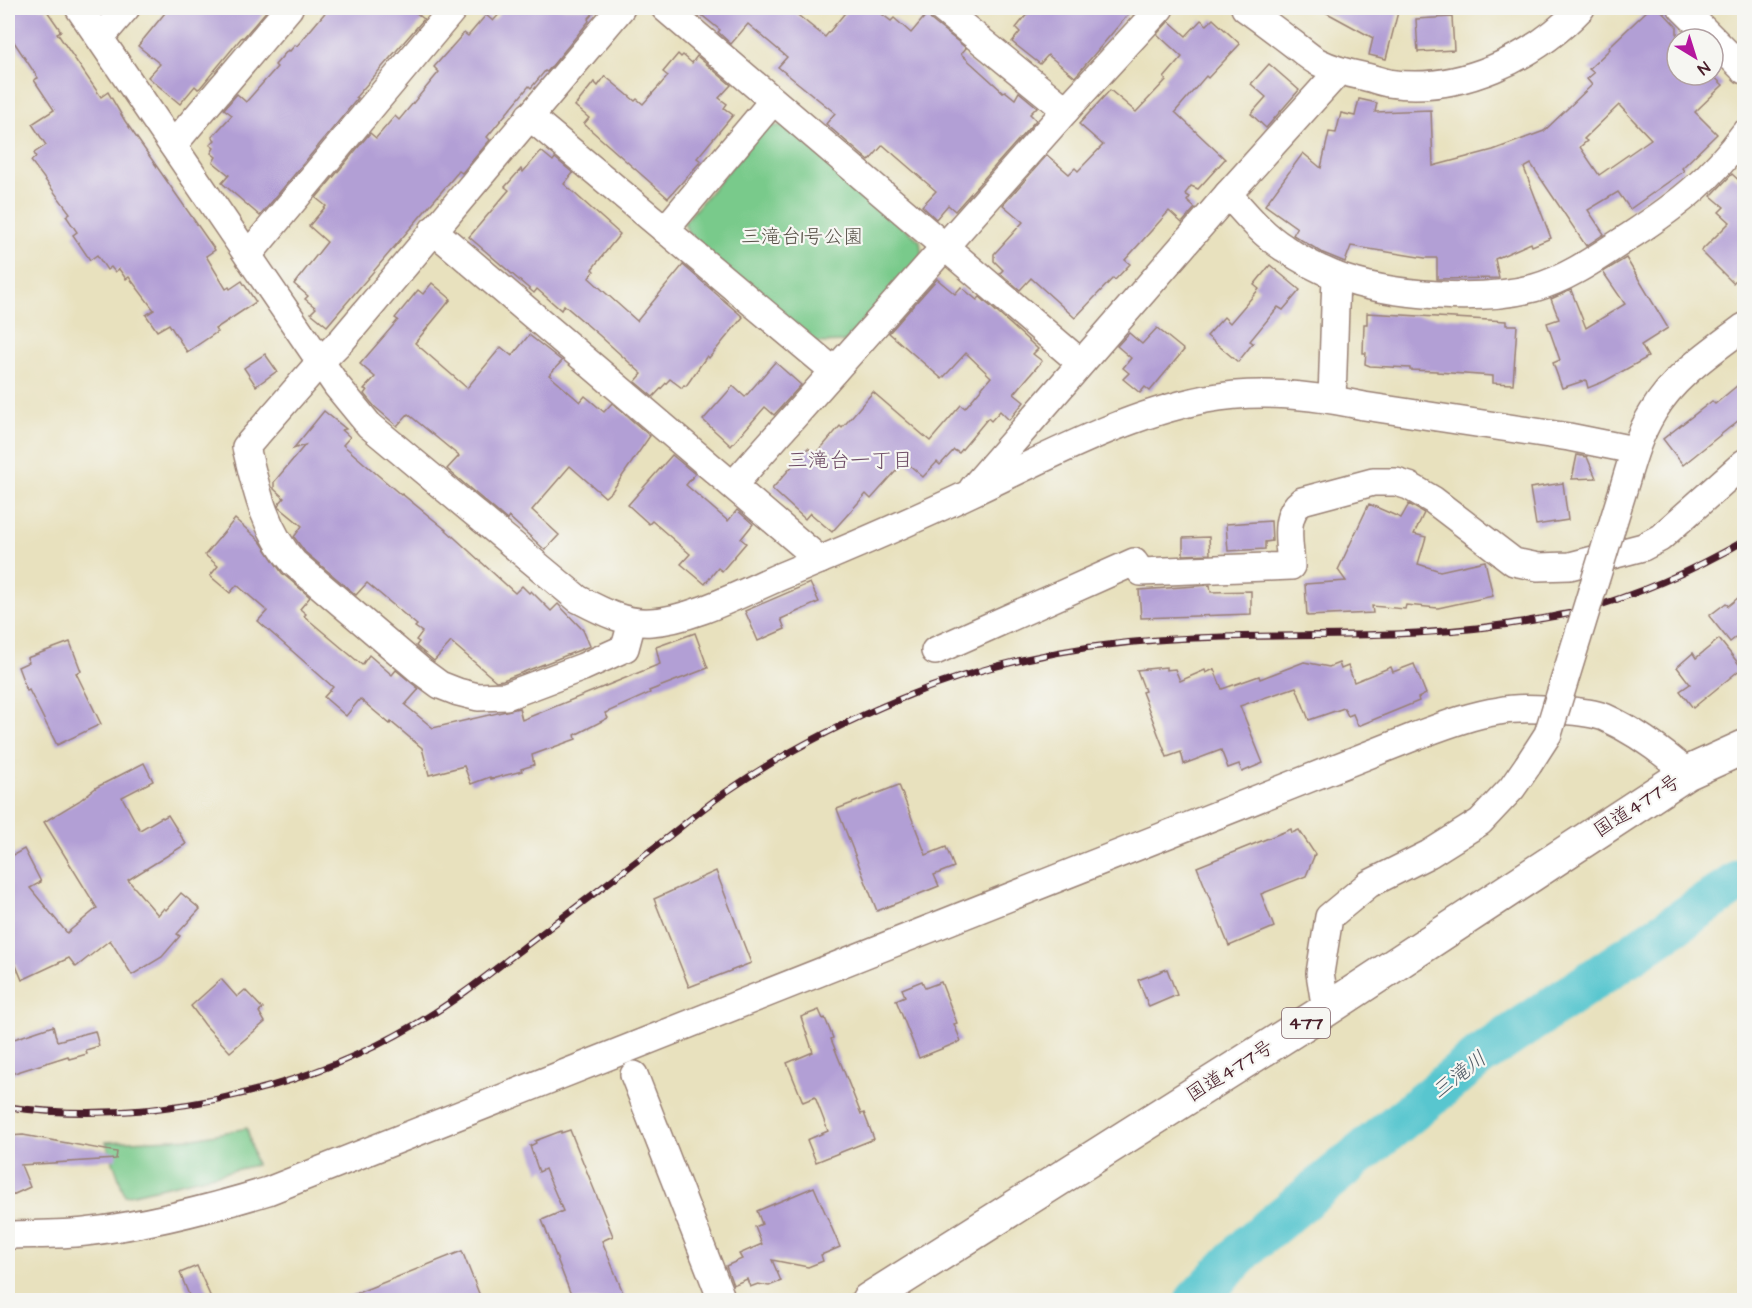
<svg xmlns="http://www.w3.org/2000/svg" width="1752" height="1308" font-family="'Architects Daughter','Klee One',sans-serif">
	<rect width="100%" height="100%" fill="#f6f6f2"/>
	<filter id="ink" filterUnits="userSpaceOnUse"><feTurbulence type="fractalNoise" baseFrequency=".0167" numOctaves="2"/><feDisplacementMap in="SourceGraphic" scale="12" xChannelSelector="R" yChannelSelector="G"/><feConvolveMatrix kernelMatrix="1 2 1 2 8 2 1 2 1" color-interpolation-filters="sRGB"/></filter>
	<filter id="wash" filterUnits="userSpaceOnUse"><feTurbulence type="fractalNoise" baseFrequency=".008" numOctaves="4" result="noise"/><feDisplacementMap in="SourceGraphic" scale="24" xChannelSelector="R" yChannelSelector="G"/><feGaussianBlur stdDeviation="1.35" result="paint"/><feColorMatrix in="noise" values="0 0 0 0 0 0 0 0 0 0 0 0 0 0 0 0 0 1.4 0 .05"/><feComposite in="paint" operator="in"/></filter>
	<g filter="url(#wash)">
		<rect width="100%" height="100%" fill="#e8e1be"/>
		<g fill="#79ca8b" stroke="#62745b" stroke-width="1.5">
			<path d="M785 125 920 241 922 256 844 342 814 343 692 241 684 223 765 127Z"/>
			<path d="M247 1128 256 1165 125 1196 106 1142 195 1138Z"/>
		</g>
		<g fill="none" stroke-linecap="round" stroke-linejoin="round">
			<path stroke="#59c6cf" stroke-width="42" d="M1196 1300 1250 1244 1480 1056 1744 878"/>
		</g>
		<g id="blocks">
			<g fill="#b29fd5" fill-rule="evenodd">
				<path d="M8 8H45L61 31 57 33 101 97 108 92 125 121 215 250 206 256 226 289 229 287 230 289 242 281 256 302 215 329 217 332 187 352 169 324 157 331 146 315 154 310 129 277 126 279 119 269 115 272 111 267 107 270 97 255 90 260 73 235 77 232 66 216 70 213 31 161 36 157 34 153 46 145 32 124 54 110 34 80 38 78 8 33Z"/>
				<path d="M169 8H269L243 38 242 37 200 88 198 89 195 86 180 104 148 77 160 64 138 46Z"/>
				<path d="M329 8H410L424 19 356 97 358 98 260 216 222 183 229 175 213 162 216 157 211 153 214 148 210 145 215 140 212 137 232 115 224 109 237 94 246 102 277 67 275 65 288 50 290 51 295 45 297 46Z"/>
				<path d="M505 8H598L588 19 589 21 547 72 545 71 531 88 529 86 487 137 490 140 462 173 459 171 327 326 311 313 316 308 305 299 308 296 294 284 327 242 309 226 326 206 316 198 370 133 376 138 395 116 399 120 439 72 434 67 464 33 468 36 486 15 493 21Z"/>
				<path d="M693 8H789L825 37 849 8H874L891 21 894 18 911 33 927 14 931 20 966 48 961 54 1003 92 1005 91 1015 99 1019 92 1037 107 1030 114 1036 120 955 211 948 205 936 219 922 206 936 191 883 145 869 161 826 124 835 113 778 67 787 57 748 24 731 44 718 32 720 30Z"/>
				<path d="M1032 8H1139L1133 14 1131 11 1075 77 1048 55 1040 64 1012 42 1020 32 1016 28Z"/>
				<path d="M1318 8H1399L1386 59 1369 55 1373 38Z"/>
				<path d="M1650 8H1659L1677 27V75H1712L1723 85 1695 112 1717 134 1682 168 1684 171 1630 209 1618 192 1588 210 1604 234 1586 246 1531 164 1524 168 1551 238 1532 246 1531 243 1495 259 1499 278 1437 279V258H1425L1351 246 1345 262 1323 253 1293 235 1297 228 1265 205 1303 153 1321 168 1329 132 1336 133 1341 113 1355 116 1359 99 1377 103 1375 112 1431 110 1433 166 1493 150 1544 131 1592 85 1587 79 1594 73 1589 69 1610 49 1609 47ZM1619 105 1651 139 1599 175 1580 147 1587 141 1584 139Z"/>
				<path d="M1452 17 1454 50 1418 52 1416 19Z"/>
				<path d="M1213 19 1240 44 1208 78 1206 76 1175 112 1225 159 1198 189 1191 186 1185 194 1190 197 1187 201 1195 208 1182 223 1169 211 1125 260 1130 264 1115 280 1113 278 1075 318 1031 278 1020 290 1000 273 1003 270 994 261V254L1023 222 1003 205 1047 155 1069 174 1075 168 1078 171 1103 145 1079 124 1110 90 1136 112 1166 80 1164 78 1182 57 1157 34 1169 21 1186 36 1201 20 1207 25Z"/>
				<path d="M678 54 681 57 683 55 692 63 697 56 731 85 719 98 727 104 724 108 733 115 697 158 701 161 668 198 584 124 589 118 575 106 594 82 598 86 605 76 635 101 637 99 643 104 668 76 663 72Z"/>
				<path d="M1269 64 1299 90 1266 128 1251 114 1266 97 1251 84Z"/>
				<path d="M541 151 553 161 555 158 573 173 564 184 620 234 592 269 594 271 589 278 637 321 683 265 743 317 709 358 707 356 686 386 684 385 682 388 670 379 653 397 635 382 642 374 599 335 564 305 561 310 537 289 534 293 469 237 509 190 505 187 521 169 523 172Z"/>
				<path d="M1732 174 1744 185V271L1733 283 1701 251 1730 222 1719 212 1724 207 1711 196Z"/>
				<path d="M1626 258 1668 328 1641 345 1648 357 1605 381 1588 388 1586 380 1562 388 1553 363 1560 360 1547 323 1559 319 1551 299 1571 290 1586 328 1625 304 1603 272Z"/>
				<path d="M1270 265 1300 290 1283 310 1278 307 1250 341 1253 343 1238 362 1207 336 1224 317 1230 323 1259 289 1254 285Z"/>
				<path d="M937 279 955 294 961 287 977 300 980 297 1038 349 1033 354 1042 361 1014 394 1024 402 1009 420 1000 411 991 421 988 418 959 453 954 450 940 465 937 462 923 477 905 461 871 499 866 494 832 532 810 513 805 519 772 489 808 448 816 454 840 426 842 428 873 392 930 441 961 405 965 408 991 377 966 353 942 379 889 333Z"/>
				<path d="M432 283 451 299 415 343 467 388 501 347 512 356 529 335 562 361 549 375 580 402 585 396 604 412 612 403 650 436 612 491 605 497 570 466 532 510 559 535 545 550 509 517 507 520 447 469 459 456 408 414 397 426 375 407 364 394 367 390 364 389 375 377 360 364 398 320 395 318 418 290 423 294Z"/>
				<path d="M1367 313 1506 321V325H1517L1513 384 1493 383V376L1437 372V371L1410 370V368L1370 366 1365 364 1366 353H1363L1364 324H1367Z"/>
				<path d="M1157 328 1184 350 1150 391 1145 387 1140 393 1123 379 1129 373 1123 368 1131 358 1117 346 1129 333 1142 344Z"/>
				<path d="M265 354 277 371 256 386 244 368Z"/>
				<path d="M775 362 801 385 774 415 765 407 731 446 703 420 733 386 745 397Z"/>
				<path d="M1744 380V416L1683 465 1663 439 1712 401 1715 404Z"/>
				<path d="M324 411 346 429 342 430 350 437 343 445 401 495 402 494 445 529 515 593 522 586 529 593 531 591 551 611 558 604 583 630 590 646 503 680 496 681 451 642 434 661 416 646 419 642 416 640 422 632 415 627 417 625 367 583 356 595 305 552 294 537 302 526 279 507 278 505 284 498 274 489V482L305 445 293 449Z"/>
				<path d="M672 455 695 474 686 485 728 521 737 510 753 524 741 539 746 543 722 571 718 568 705 584 681 564 690 554 652 521 649 524 628 505Z"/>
				<path d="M1577 455 1587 457 1596 478 1572 479Z"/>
				<path d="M1563 483 1568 520 1536 525 1530 488Z"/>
				<path d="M1369 504 1401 518 1409 504 1424 513 1414 534 1426 537 1418 564 1440 571 1485 561 1493 596 1438 608 1406 605 1405 609 1372 606 1373 613 1307 616 1305 584 1346 581 1338 570Z"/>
				<path d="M235 519 260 541 282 573 310 597 300 609 306 614 304 616 362 665 369 655 392 675 396 670 419 689 405 705 433 728 519 708 522 720 660 664 656 647 695 633 708 668 649 691 650 693 605 713 608 718 575 735 576 739 532 755 534 765 521 769 522 771 491 779 490 777 471 784 464 766 429 775 422 748 391 722 390 724 360 699 346 716 324 697 333 687 258 621 267 611 237 585 230 593 210 576 218 566 205 555Z"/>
				<path d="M1271 521 1272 541 1265 542V549L1228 551 1226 524Z"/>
				<path d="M1209 537 1210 554 1183 555V538Z"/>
				<path d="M810 583 819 602 781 619 785 629 758 641 745 611Z"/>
				<path d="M1210 585 1211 592 1251 591V614L1141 618 1139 590Z"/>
				<path d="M1744 593V631L1730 642 1709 616 1726 603 1728 606Z"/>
				<path d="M1719 639 1742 668 1693 708 1680 691 1690 684 1677 667 1693 653 1696 658Z"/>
				<path d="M70 642 81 671 76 673 101 724 57 745 29 690 27 691 18 667 29 662 27 658Z"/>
				<path d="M1304 662 1329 667 1339 663 1341 669 1348 666 1354 682 1391 667 1393 672 1414 664 1426 694 1418 698 1419 701 1358 726 1353 714 1348 716 1344 708 1309 720 1296 687 1240 706 1263 763 1242 772 1239 764 1228 768 1221 750 1184 764 1181 752 1167 757 1142 692 1145 691 1137 670 1166 667V670L1175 669 1180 681 1205 670 1206 673 1214 669 1222 689 1259 676 1260 679Z"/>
				<path d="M144 763 153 781 122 797 140 830 162 817 163 818 168 815 186 844 128 880 158 915 164 908 166 910 181 893 200 909 177 934 180 936 162 957 132 975 110 940 76 967 69 958 22 980 8 946V858L24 849 41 882 30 888 67 933 97 908 44 822 79 801 97 787Z"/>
				<path d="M899 785 926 855 946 847 954 867 934 875 939 886 877 911 837 809Z"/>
				<path d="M1291 829 1292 833 1299 830 1315 854 1306 876 1261 894 1274 927 1229 946 1197 867Z"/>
				<path d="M716 871 751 963 689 987 654 899Z"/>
				<path d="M1167 969 1177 995 1149 1007 1138 980Z"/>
				<path d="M221 979 237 997 245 990 263 1009 259 1012 265 1022 230 1052 205 1025 191 1006Z"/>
				<path d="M922 981 925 988 941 982 957 1023 954 1024 961 1041 919 1058 896 1000 905 996 902 989Z"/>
				<path d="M819 1010 823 1019 825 1018 833 1038 831 1039 861 1114 864 1113 874 1139 816 1162 807 1140 828 1131 815 1097 803 1102 787 1063 813 1052 801 1017Z"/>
				<path d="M53 1026 57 1041 95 1031 99 1046 86 1050 87 1054 69 1059 68 1056 8 1075V1041Z"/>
				<path d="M570 1130 613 1236 602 1241 626 1300H573L542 1220 563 1211 545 1169 539 1172 530 1146 536 1143 535 1141 561 1131V1133Z"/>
				<path d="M8 1133 9 1136 23 1135 117 1152 116 1159 21 1165 30 1187 8 1197Z"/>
				<path d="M814 1187 840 1247 821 1255 823 1261 808 1267 772 1260 781 1281 769 1286 758 1284 750 1287 747 1279 733 1285 726 1266 742 1259 739 1254 762 1244 755 1227 762 1224 757 1211Z"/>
				<path d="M462 1251 480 1296 468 1300H340Z"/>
				<path d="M197 1266 212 1300H191L180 1273Z"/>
			</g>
		</g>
	</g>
	<g filter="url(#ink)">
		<use href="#blocks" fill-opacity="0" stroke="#998074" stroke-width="1.5"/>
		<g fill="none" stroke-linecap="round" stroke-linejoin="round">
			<g stroke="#998074" stroke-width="30">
				<g id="minor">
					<path d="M79 8 337 386 369 425 578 599C601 611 625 624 651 622 691 620 742 593 779 577 845 550 910 522 975 491 1049 456 1125 415 1206 399 1258 389 1314 395 1364 406L1569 437 1634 450"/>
					<path d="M621 8 343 339 320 362 246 447C256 489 265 531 294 563L421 671 440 685 458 692 478 697 506 696 583 667 625 648 632 622"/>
					<path d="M665 8 1081 363"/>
					<path d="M941 8 1066 110"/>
					<path d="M1245 8C1262 20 1279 33 1296 46 1303 51 1310 58 1318 62 1332 69 1347 73 1362 76 1371 78 1379 81 1388 83 1459 94 1534 58 1581 8"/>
					<path d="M1682 8 1744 70"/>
					<path d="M100 38 126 8"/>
					<path d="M529 116 834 371"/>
					<path d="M173 145 289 8"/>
					<path d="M1228 194C1245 213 1262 234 1284 248 1300 259 1318 269 1336 276 1389 296 1479 302 1534 288 1570 278 1602 254 1633 234 1679 204 1712 178 1744 134"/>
					<path d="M433 230 820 560"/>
					<path d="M665 230 773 101"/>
					<path d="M248 255 454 8"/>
					<path d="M1332 399 1336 276"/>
					<path d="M734 484 1066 110 1160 8"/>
					<path d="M973 488 1228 194 1339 71"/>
					<path d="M1623 490C1631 463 1638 436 1653 412 1674 376 1711 352 1744 327"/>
					<path d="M935 651 1134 562 1141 572 1291 566C1290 544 1282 516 1302 501L1373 482H1396L1409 486 1433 500 1514 562 1538 567 1570 566 1643 547 1660 538 1744 463"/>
					<path d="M1326 1010 1320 973 1329 917 1369 884 1429 854 1480 822 1512 788 1528 765"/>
					<path d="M634 1075 722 1300"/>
					<path d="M8 1235C33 1234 60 1235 85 1232 148 1225 209 1209 268 1191L1416 736C1443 726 1471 715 1499 711 1519 707 1539 709 1559 710 1573 711 1591 712 1604 717 1635 731 1662 751 1687 773"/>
				</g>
			</g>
			<g stroke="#998074" stroke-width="36">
				<path id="highway" d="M868 1300 1326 1010 1687 773 1744 747"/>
			</g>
			<use href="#minor" stroke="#fff" stroke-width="27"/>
			<use href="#highway" stroke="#fff" stroke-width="33"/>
			<g stroke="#4a1f2b" stroke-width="7">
				<path id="rail" d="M8 1107C144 1126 298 1094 416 1024 454 1002 489 974 524 947 569 913 614 878 659 844 681 827 703 808 726 792 780 755 840 724 900 699 980 665 1071 646 1157 640 1284 631 1408 643 1534 620 1549 617 1565 615 1580 611 1637 595 1694 570 1744 541"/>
			</g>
			<use href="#rail" stroke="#f6f6f2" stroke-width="4.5" stroke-dasharray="14" stroke-linecap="butt"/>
			<g stroke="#998074" stroke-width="30" stroke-linecap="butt">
				<path id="minor-bridge" d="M1528 765 1548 734 1623 490"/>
			</g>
			<use href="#minor-bridge" stroke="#fff" stroke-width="27"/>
		</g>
	</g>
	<g text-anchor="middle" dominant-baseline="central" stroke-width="4.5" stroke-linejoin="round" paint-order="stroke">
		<rect fill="#f6f6f2" stroke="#7e6067" stroke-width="1.5" x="1282" y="1008" width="48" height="30" rx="4.5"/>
		<g font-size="18" font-weight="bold" fill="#4a1f2b">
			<text x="1306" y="1023">477</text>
		</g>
		<g font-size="20" fill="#585248" stroke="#f6f6f2">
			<text x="802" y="237">三滝台1号公園</text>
		</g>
		<g font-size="20" fill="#4a1f2b" stroke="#f6f6f2">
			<text transform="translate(1637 806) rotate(-33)">国道477号</text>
			<text transform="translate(1230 1071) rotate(-32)">国道477号</text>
		</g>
		<g font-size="21" fill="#6e4c66" stroke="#f6f6f2">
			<text x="850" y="460">三滝台一丁目</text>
		</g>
		<g font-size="21" font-style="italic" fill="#4f5964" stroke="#f6f6f2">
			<text transform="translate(1459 1075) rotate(-38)">三滝川</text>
		</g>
	</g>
	<rect width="1752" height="1308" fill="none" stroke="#f6f6f2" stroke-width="30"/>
	<g transform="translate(1695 57) rotate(142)"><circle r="28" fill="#f6f6f2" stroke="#b1a0a2" stroke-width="1.5"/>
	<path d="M0-4.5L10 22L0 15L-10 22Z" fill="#b5179e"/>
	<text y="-9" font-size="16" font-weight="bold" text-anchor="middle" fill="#4a1f2b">N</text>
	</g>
</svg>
